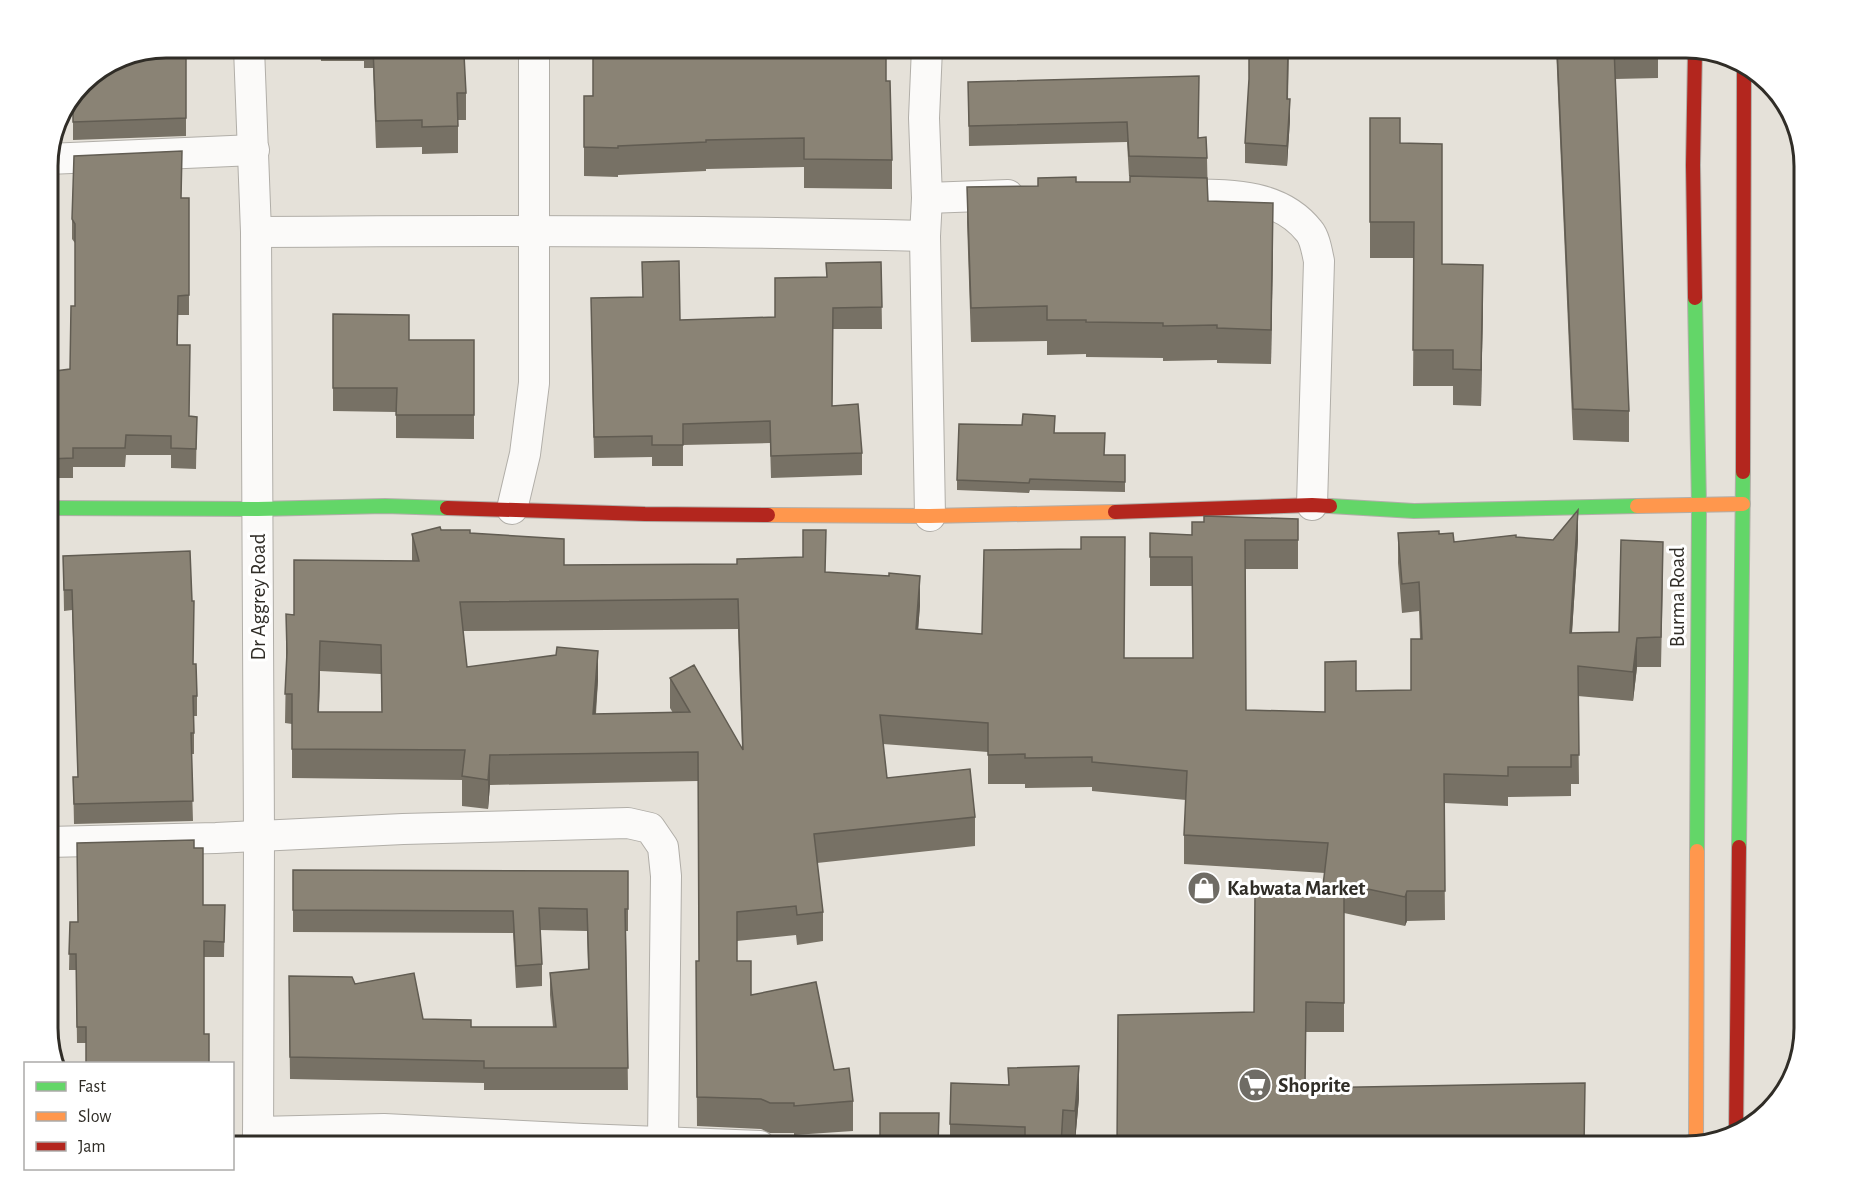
<svg xmlns="http://www.w3.org/2000/svg" width="1852" height="1194" font-family="'Alegreya Sans',sans-serif">
	<rect width="100%" height="100%" fill="#e5e1d9"/>
	<g fill="none" stroke-linecap="round" stroke-linejoin="round">
		<g stroke="#b1aea8" stroke-width="32">
			<g id="street">
				<path d="M249 48 256 232 259 836 258 1146"/>
				<path d="M927 48 924 118 927 198 925 236 930 516"/>
				<path d="M48 159 254 150"/>
				<path d="M1167 194C1216 196 1275 188 1309 231 1315 238 1317 252 1319 261L1312 505"/>
				<path d="M927 198 1008 195"/>
				<path d="M256 232C479 230 702 230 925 236"/>
				<path d="M512 509 525 454 534 383V48"/>
				<path d="M48 842 216 838 403 829 628 823 650 828 663 847 666 876 663 1142"/>
				<path d="M258 1132 384 1129 583 1139 760 1146"/>
			</g>
		</g>
		<g stroke="#b1aea8" stroke-width="16">
			<g id="fast">
				<path d="M1695 298 1699 505 1697 851"/>
				<path d="M1330 506 1414 511 1637 506"/>
				<path d="M48 508 258 509 385 506 447 508"/>
				<path d="M1739 847 1743 472"/>
			</g>
		</g>
		<g stroke="#b1aea8" stroke-width="16">
			<g id="slow">
				<path d="M1637 506 1743 504"/>
				<path d="M768 515 930 516 1115 512"/>
				<path d="M1696 1143 1697 851"/>
			</g>
		</g>
		<g stroke="#b1aea8" stroke-width="16">
			<g id="jam">
				<path d="M1695 51 1693 165 1695 298"/>
				<path d="M1743 472 1744 66"/>
				<path d="M447 508 645 514 768 515"/>
				<path d="M1115 512 1312 505 1330 506"/>
				<path d="M1736 1133 1739 847"/>
			</g>
		</g>
		<use href="#street" stroke="#fbfaf9" stroke-width="30"/>
		<use href="#fast" stroke="#63d668" stroke-width="14"/>
		<use href="#slow" stroke="#ff974d" stroke-width="14"/>
		<use href="#jam" stroke="#b3261e" stroke-width="14"/>
	</g>
	<g fill="#777165" fill-rule="evenodd">
		<path d="M186 48V136L73 140V96Z"/>
		<path d="M320 48H398V54L418 56 466 93V120H458V153L422 154V147L376 148 373 68H364V61H321Z"/>
		<path d="M972 48H1289L1288 99 1290 119 1287 166 1245 163V143L1249 82V54H972Z"/>
		<path d="M1556 48H1658V78L1615 79 1629 411V442L1573 440Z"/>
		<path d="M886 81 892 160V189L804 188V167L706 169V171L618 175V177L584 176V96Z"/>
		<path d="M968 82 1198 138 1207 158 1208 201 1273 238 1271 364 1217 363V360L1163 361V358L1086 357V354L1047 355V341L971 342 967 222V187L1038 186 1076 182H1130V176H1129L1127 142 969 146Z"/>
		<path d="M1370 118 1400 143 1442 264 1483 300 1481 406 1453 405V386H1413L1414 258H1370Z"/>
		<path d="M182 170 181 198H189V315H178V345L189 417H197L196 469 171 468V455H126L125 467H73V478H48V431H51L48 407V372L70 369 75 306V243L72 239V219Z"/>
		<path d="M881 262 882 329H833L832 406 862 453V475L771 478 770 443 683 445V466H652V457L594 458 591 319 680 320 775 317 826 277Z"/>
		<path d="M333 314 409 340H474V439L396 438V412L333 411Z"/>
		<path d="M1055 433 1105 455H1125V492L1030 490 1029 493 957 490V480Z"/>
		<path d="M1298 519V569H1245L1246 710 1325 712 1356 691 1411 690 1420 639 1419 611 1402 613 1398 563V533L1439 534 1454 542 1516 537 1553 540 1578 539 1572 633 1619 632 1663 571 1661 667H1637L1633 701 1578 696 1579 784H1571V796L1508 797V806L1444 803 1445 920 1407 921 1405 926 1344 913V1032H1306L1117 1146 1254 1012 1322 894 1325 873 1184 864V835L1186 800 1092 791V787L1025 788V784H988V752L883 744 887 778 975 817V846L817 863 823 912V941L797 945 796 935 737 941V961L751 995 834 1070 853 1101V1131L794 1135V1133H770L761 1129 697 1126 696 961H699L698 781 490 785 488 809 462 806V780L292 778V724L285 723 286 666V614L294 615 412 561V534L441 530 470 533 564 565 826 572 920 605 918 629 1124 658H1193L1192 586H1150V533L1192 535ZM738 629 742 748 670 678V708L673 713 596 714 598 680 467 667 463 631ZM320 671 381 674 382 712H319Z"/>
		<path d="M63 556 194 664 197 696V716H194V754H191L193 821 74 824 73 777H78L72 610 64 611Z"/>
		<path d="M194 848 203 905H225L224 957H204L86 1043H77L76 970H69L70 922H78Z"/>
		<path d="M293 870 628 871V931H626L628 1090H484V1083L290 1079 289 997 355 984 423 1019 471 1027H553L550 995V973L588 969 587 931 540 930 542 964V986L516 988 513 933 293 932Z"/>
		<path d="M1079 1098 1075 1142H1063L1062 1146H950V1124Z"/>
	</g>
	<g fill="#615c52">
		<path d="M1290 99V119L1287 166V146Z"/>
		<path d="M1273 203V238L1271 364V330Z"/>
		<path d="M1483 265V300L1481 406V370Z"/>
		<path d="M1578 510V539L1570 662V633Z"/>
		<path d="M920 576V605L916 658V629Z"/>
		<path d="M1637 638V667L1633 701V672Z"/>
		<path d="M320 641V671L318 741V712Z"/>
		<path d="M598 651V680L593 744V714Z"/>
		<path d="M490 755V785L488 809V780Z"/>
		<path d="M1407 891V921L1405 926V897Z"/>
		<path d="M1079 1066V1098L1075 1142V1111Z"/>
	</g>
	<g fill="#8a8375" stroke="#615c52" stroke-width="1.5" fill-rule="evenodd">
		<path d="M166 48H186V118L73 122V96L83 82 121 57Z"/>
		<path d="M373 48H398V54L418 53V56L464 55 466 93H457L458 126 422 127V120L376 121Z"/>
		<path d="M593 48H886V81H890L892 160 804 159V138L706 140V142L618 146V148L584 147V96H593Z"/>
		<path d="M1249 48H1288L1287 99H1290L1287 146 1245 143 1249 79Z"/>
		<path d="M1557 48H1627H1614L1629 411 1573 409Z"/>
		<path d="M1199 76 1198 138 1206 137 1207 158 1129 156 1127 122 969 126 968 82Z"/>
		<path d="M1370 118H1400V143L1442 144V264L1483 265 1481 370 1453 369V350H1413L1414 222H1370Z"/>
		<path d="M182 151 181 198H189V295L178 296 177 345H190L189 416 197 417 196 449 171 448V436L126 435 125 448H73V458L48 459V431H54L48 387V372L70 369 71 306H75V224L72 219 74 156Z"/>
		<path d="M1130 176 1207 178 1208 201 1273 203 1271 330 1217 328V325L1163 326V323L1086 322V320H1047V306L971 308 967 187 1038 186V178L1076 177V182H1130Z"/>
		<path d="M679 261 680 320 775 317V278L827 277 826 263 881 262 882 307 833 308 832 406 858 404 862 453 771 456 770 421 683 424V445H652V436L594 437 591 298 643 297 642 262Z"/>
		<path d="M333 314 409 315V340H474V415H396L397 388H333Z"/>
		<path d="M1023 414 1055 416 1054 433H1105L1104 455H1125V482L1030 479 1029 483 957 480 959 424 1022 425Z"/>
		<path d="M1578 510 1570 633 1619 632 1621 540 1663 542 1661 637 1637 638 1633 672 1578 666 1579 755H1571V767H1508V776L1444 774 1445 891H1407L1405 897 1344 884V1003L1306 1002 1305 1088 1585 1083 1584 1146H1117L1118 1015 1254 1012 1255 893 1322 894 1328 843 1184 835 1187 771 1092 762V757L1025 758V754L988 755V723L880 715 887 778 970 769 975 817 814 834 823 912 797 915 796 906 737 912V961H751V995L816 982 834 1070 849 1068 853 1101 794 1106V1103H770L761 1099 697 1097 696 961H699L698 752 490 755 488 780 462 776 465 750 292 749V694H285L287 652 286 614 294 615V560L419 561 412 534 440 527 441 530H470V533L564 539V565L737 564V559L803 557V530H826L825 572 889 576V573L920 576 916 629 982 634 984 550 1081 549V537H1125L1124 658H1193L1192 557H1150V533L1192 535V522H1204V516L1298 519V540H1245L1246 710 1325 712V662L1356 661V691L1411 690V639H1422L1419 582 1402 584 1398 533 1439 531V534L1453 533 1454 542 1516 535V537L1553 540ZM738 599 743 750 694 665 670 678 690 712 593 714 598 651 557 647 556 655 467 667 460 602ZM320 641 381 645 382 712H318Z"/>
		<path d="M190 551 192 601H194L193 664H196L197 696H193L194 733H191L193 801 74 804 73 777H78L72 590H64L63 556Z"/>
		<path d="M194 840V848H203V905H225L224 942 204 941V1034H209V1064H86V1027H77L76 954H69L70 922H78L77 843Z"/>
		<path d="M293 870 628 871V909H625L628 1068H484V1061L290 1057 289 976 352 977 355 984 414 973 423 1019 471 1020V1027H556L550 973 589 969 587 909 539 908 542 964 516 966 513 911 293 910Z"/>
		<path d="M1079 1066 1075 1111 1063 1110 1061 1146H1028V1144H1025V1127L950 1124 951 1083 1009 1085 1008 1068Z"/>
		<path d="M880 1113H939L938 1146H880Z"/>
	</g>
	<defs>
		<g id="shop-disc" transform="scale(1.725)"><circle r="9.5" fill="#6f6c65" stroke="#fff"/><path d="M-5-2.5h2.3a2.7 3.5 0 0 1 5.4 0H5L5.5 6h-11ZM-1.5-2.5h3a1.5 2.3 0 0 0-3 0Z" fill="#fff"/></g>
		<g id="supermarket-disc" transform="scale(1.725)"><circle r="9.5" fill="#6f6c65" stroke="#fff"/><path d="M-6-5.5h2.5l.6 2H6L4.5 2H-2.5L-4.4-4H-6ZM-1.5 3.2a1.3 1.3 0 1 0 .1 0ZM3 3.2a1.3 1.3 0 1 0 .1 0Z" fill="#fff"/></g>
	</defs>
	<g fill-rule="evenodd">
		<use href="#shop-disc" x="1204" y="888"/>
		<use href="#supermarket-disc" x="1255" y="1085"/>
	</g>
	<g text-anchor="middle" dominant-baseline="central" stroke-width="6" stroke-linejoin="round" paint-order="stroke">
		<g font-size="21" fill="#302d27" stroke="#fff">
			<text transform="translate(258 597) rotate(-90)">Dr Aggrey Road</text>
			<text transform="translate(1677 597) rotate(-90)">Burma Road</text>
		</g>
		<g font-size="21" font-weight="bold" fill="#302d27" stroke="#fff" text-anchor="start">
			<text x="1227" y="888">Kabwata Market</text>
			<text x="1278" y="1085">Shoprite</text>
		</g>
	</g>
	<path d="M0 0H1852V1194H0ZM166 58H1686A108 108 0 0 1 1794 166V1028A108 108 0 0 1 1686 1136H166A108 108 0 0 1 58 1028V166A108 108 0 0 1 166 58Z" fill="#fff" fill-rule="evenodd"/>
	<path fill="none" stroke="#302d27" stroke-width="3" d="M166 58H1686A108 108 0 0 1 1794 166V1028A108 108 0 0 1 1686 1136H166A108 108 0 0 1 58 1028V166A108 108 0 0 1 166 58Z"/>
	<rect x="24" y="1062" width="210" height="108" fill="#ffffff" stroke="#acaba9" stroke-width="1.5"/>
	<rect x="36" y="1082" width="30" height="9" fill="#63d668" stroke="#acaba9" stroke-width="1.5"/>
	<text x="78" y="1092" font-size="18" fill="#302d27">Fast</text>
	<rect x="36" y="1112" width="30" height="9" fill="#ff974d" stroke="#acaba9" stroke-width="1.5"/>
	<text x="78" y="1122" font-size="18" fill="#302d27">Slow</text>
	<rect x="36" y="1142" width="30" height="9" fill="#b3261e" stroke="#acaba9" stroke-width="1.5"/>
	<text x="78" y="1152" font-size="18" fill="#302d27">Jam</text>
</svg>
